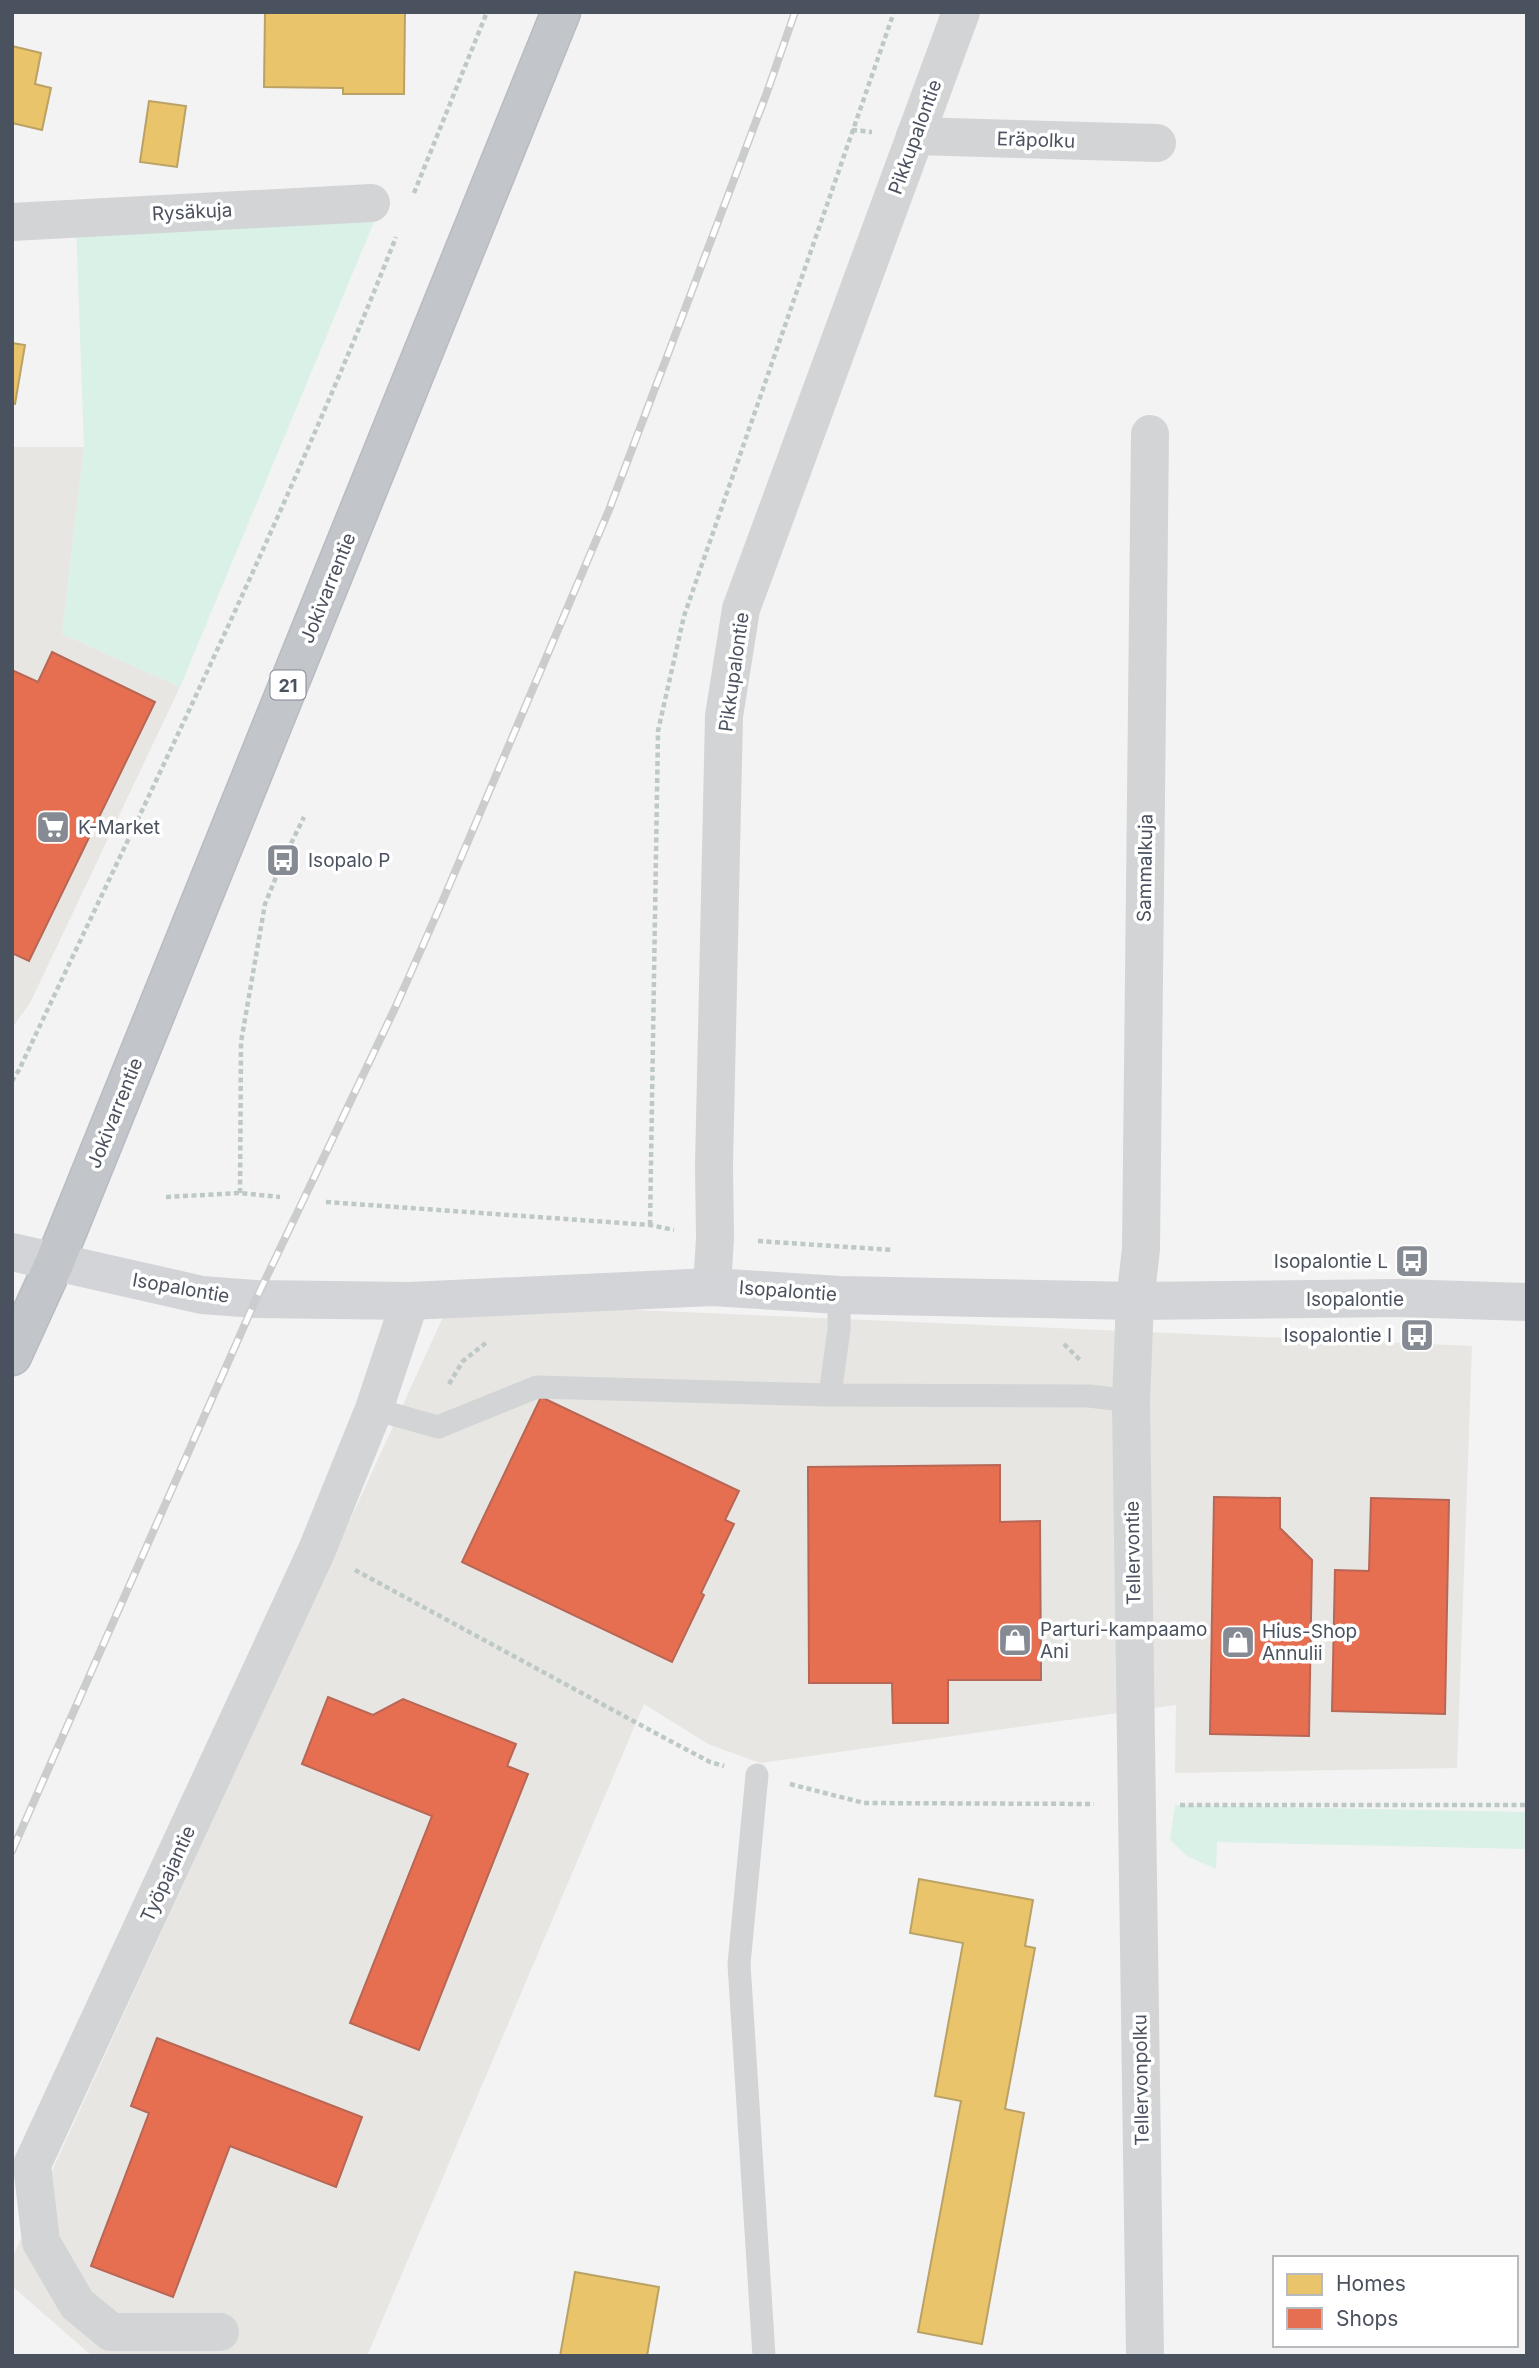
<svg xmlns="http://www.w3.org/2000/svg" width="1539" height="2368" font-family="Inter,sans-serif">
	<rect width="100%" height="100%" fill="#f3f3f3"/>
	<g fill="#e7e6e2">
		<path d="M12 447H84L62 634 180 687 30 1003 12 1028Z"/>
		<path d="M450 1302 1472 1346 1457 1768 1175 1773 1176 1705 760 1763 708 1744 644 1704 367 2356H92L12 2286V2258Z"/>
	</g>
	<g fill="#d9f1e6">
		<path d="M374 222 180 687 62 634 84 447 76 224Z"/>
		<path d="M1175 1805 1527 1812V1849L1217 1842 1216 1869 1187 1856 1170 1840Z"/>
	</g>
	<g fill="#e9c46a" stroke="#baa267" stroke-width="2">
		<path d="M265 12H405L404 94H343V88L264 87Z"/>
		<path d="M12 46 41 53 35 84 51 88 42 130 12 123Z"/>
		<path d="M149 101 186 106 177 167 140 162Z"/>
		<path d="M12 343 25 345 15 404H12Z"/>
		<path d="M919 1879 1033 1900 1025 1946 1035 1948 1005 2109 1024 2113 982 2344 918 2332 961 2101 935 2096 963 1943 910 1933Z"/>
		<path d="M575 2272 659 2287 647 2356H560Z"/>
	</g>
	<g fill="#e76f51" stroke="#b86655" stroke-width="2">
		<path d="M52 652 155 702 29 961 12 953V670L38 682Z"/>
		<path d="M541 1397 739 1491 725 1520 734 1524 701 1593 704 1595 672 1662 462 1562Z"/>
		<path d="M1000 1465V1522L1040 1521 1041 1680H948V1723H893L892 1683H809L808 1467Z"/>
		<path d="M1214 1497 1280 1498V1528L1312 1560 1309 1736 1210 1734Z"/>
		<path d="M1371 1498 1449 1500 1445 1714 1332 1711 1335 1570 1369 1571Z"/>
		<path d="M328 1697 373 1715 403 1699 516 1744 507 1766 528 1774 419 2050 350 2023 432 1816 302 1764Z"/>
		<path d="M157 2038 362 2117 336 2187 230 2146 173 2297 91 2266 149 2113 131 2106Z"/>
	</g>
	<g fill="none" stroke-linecap="round" stroke-linejoin="round">
		<g stroke="#b8bbc2" stroke-width="41">
			<path id="highway" d="M12 1356 54 1264 561 12"/>
		</g>
		<g stroke="#bdc8c7" stroke-width="4.5" stroke-dasharray="5 3.5" stroke-linecap="butt">
			<path d="M852 130 872 132"/>
			<path d="M414 193 487 12"/>
			<path d="M12 1081 19 1070C149 794 284 520 396 237"/>
			<path d="M240 1193 241 1042 265 904 283 860 304 817"/>
			<path d="M166 1197 240 1193 280 1197"/>
			<path d="M326 1202 650 1225 674 1230"/>
			<path d="M650 1225 658 731 684 616 894 12"/>
			<path d="M758 1241 893 1250"/>
			<path d="M1064 1344 1080 1360"/>
			<path d="M449 1384 463 1361 487 1342"/>
			<path d="M355 1570 659 1735 710 1762 724 1766"/>
			<path d="M790 1784 864 1803 1094 1804"/>
			<path d="M1180 1805H1527"/>
		</g>
		<g stroke="#d2d4d6" stroke-width="23">
			<path d="M830 1395 839 1329V1295"/>
			<path d="M374 1409 438 1427 537 1387 830 1395 1089 1396 1131 1401"/>
			<path d="M757 1775 739 1964 764 2356"/>
		</g>
		<g stroke="#d2d4d6" stroke-width="38">
			<path d="M915 136 1157 143"/>
			<path d="M12 222 371 203"/>
			<path d="M712 1287 715 1238 714 1166 724 716 741 609 961 12"/>
			<path d="M220 2332H111L77 2304 41 2242 32 2165 317 1550 374 1409 410 1301"/>
			<path d="M1145 2356 1131 1401 1135 1301 1141 1249 1150 434"/>
		</g>
		<path stroke="#d3d4d7" stroke-width="38" d="M12 1252 202 1295 256 1299 410 1301 712 1287 839 1295 1135 1301 1399 1298 1527 1302"/>
		<use href="#highway" stroke="#c2c5ca" stroke-width="38"/>
		<g stroke="#cbccce" stroke-width="8">
			<path id="rail" d="M12 1851 256 1299 396 1006 443 900 609 510 766 95 795 12"/>
		</g>
		<use href="#rail" stroke="#fff" stroke-width="5" stroke-dasharray="16" stroke-linecap="butt"/>
	</g>
	<defs>
		<g id="supermarket-square" transform="scale(1.75)"><rect x="-9" y="-9" width="18" height="18" rx="4" fill="#868a93" stroke="#fff"/><path d="M-6-5.5h2.5l.6 2H6L4.5 2H-2.5L-4.4-4H-6ZM-1.5 3.2a1.3 1.3 0 1 0 .1 0ZM3 3.2a1.3 1.3 0 1 0 .1 0Z" fill="#fff"/></g>
		<g id="bus-square" transform="scale(1.75)"><rect x="-9" y="-9" width="18" height="18" rx="4" fill="#868a93" stroke="#fff"/><path d="M-5-6H5V4H4V6H2V4H-2V6H-4V4H-5ZM-3.5-4V0h7V-4ZM-3.5 1.2v1.5H-2V1.2ZM2 1.2v1.5H3.5V1.2Z" fill="#fff"/></g>
		<g id="shop-square" transform="scale(1.75)"><rect x="-9" y="-9" width="18" height="18" rx="4" fill="#868a93" stroke="#fff"/><path d="M-5-2.5h2.3a2.7 3.5 0 0 1 5.4 0H5L5.5 6h-11ZM-1.5-2.5h3a1.5 2.3 0 0 0-3 0Z" fill="#fff"/></g>
	</defs>
	<g fill-rule="evenodd">
		<use href="#supermarket-square" x="53" y="827"/>
		<use href="#bus-square" x="283" y="860"/>
		<use href="#bus-square" x="1412" y="1261"/>
		<use href="#bus-square" x="1417" y="1335"/>
		<use href="#shop-square" x="1015" y="1640"/>
		<use href="#shop-square" x="1238" y="1642"/>
	</g>
	<g text-anchor="middle" dominant-baseline="central" stroke-width="7" stroke-linejoin="round" paint-order="stroke">
		<rect fill="#fff" stroke="#81868f" stroke-width="2" x="270.5" y="670.5" width="35" height="29" rx="5"/>
		<g font-size="18" font-weight="bold" fill="#4b525f">
			<text x="288" y="685">21</text>
		</g>
		<g font-size="19" fill="#4b525f" stroke="#fff">
			<text transform="translate(915 137) rotate(-70)">Pikkupalontie</text>
			<text transform="translate(1036 140) rotate(2)">Eräpolku</text>
			<text transform="translate(192 212) rotate(-3)">Rysäkuja</text>
			<text transform="translate(328 588) rotate(-68)">Jokivarrentie</text>
			<text transform="translate(734 672) rotate(-82)">Pikkupalontie</text>
			<text transform="translate(1145 868) rotate(-89)">Sammalkuja</text>
			<text transform="translate(115 1113) rotate(-68)">Jokivarrentie</text>
			<text transform="translate(181 1288) rotate(10)">Isopalontie</text>
			<text transform="translate(788 1291) rotate(4)">Isopalontie</text>
			<text x="1355" y="1299">Isopalontie</text>
			<text transform="translate(1133 1553) rotate(-91)">Tellervontie</text>
			<text transform="translate(168 1874) rotate(-65)">Työpajantie</text>
			<text transform="translate(1141 2080) rotate(-91)">Tellervonpolku</text>
		</g>
		<g font-size="19" fill="#4b525f" stroke="#fff" text-anchor="start">
			<text x="78" y="827">K-Market</text>
			<text x="308" y="860">Isopalo P</text>
			<text x="1388" y="1261" text-anchor="end">Isopalontie L</text>
			<text x="1392" y="1335" text-anchor="end">Isopalontie I</text>
			<text x="1040" y="1629">Parturi-kampaamo<tspan x="1040" dy="22">Ani</tspan></text>
			<text x="1262" y="1631">Hius-Shop<tspan x="1262" dy="22">Annulii</tspan></text>
		</g>
	</g>
	<rect width="1539" height="2368" fill="none" stroke="#4b525f" stroke-width="28"/>
	<rect x="1273" y="2256" width="245" height="91" fill="#ffffff" stroke="#b7babf" stroke-width="2"/>
	<rect x="1287" y="2274" width="35" height="21" fill="#e9c46a" stroke="#b7babf" stroke-width="2"/>
	<text x="1336" y="2291" font-size="21" fill="#4b525f">Homes</text>
	<rect x="1287" y="2308" width="35" height="21" fill="#e76f51" stroke="#b7babf" stroke-width="2"/>
	<text x="1336" y="2326" font-size="21" fill="#4b525f">Shops</text>
</svg>
